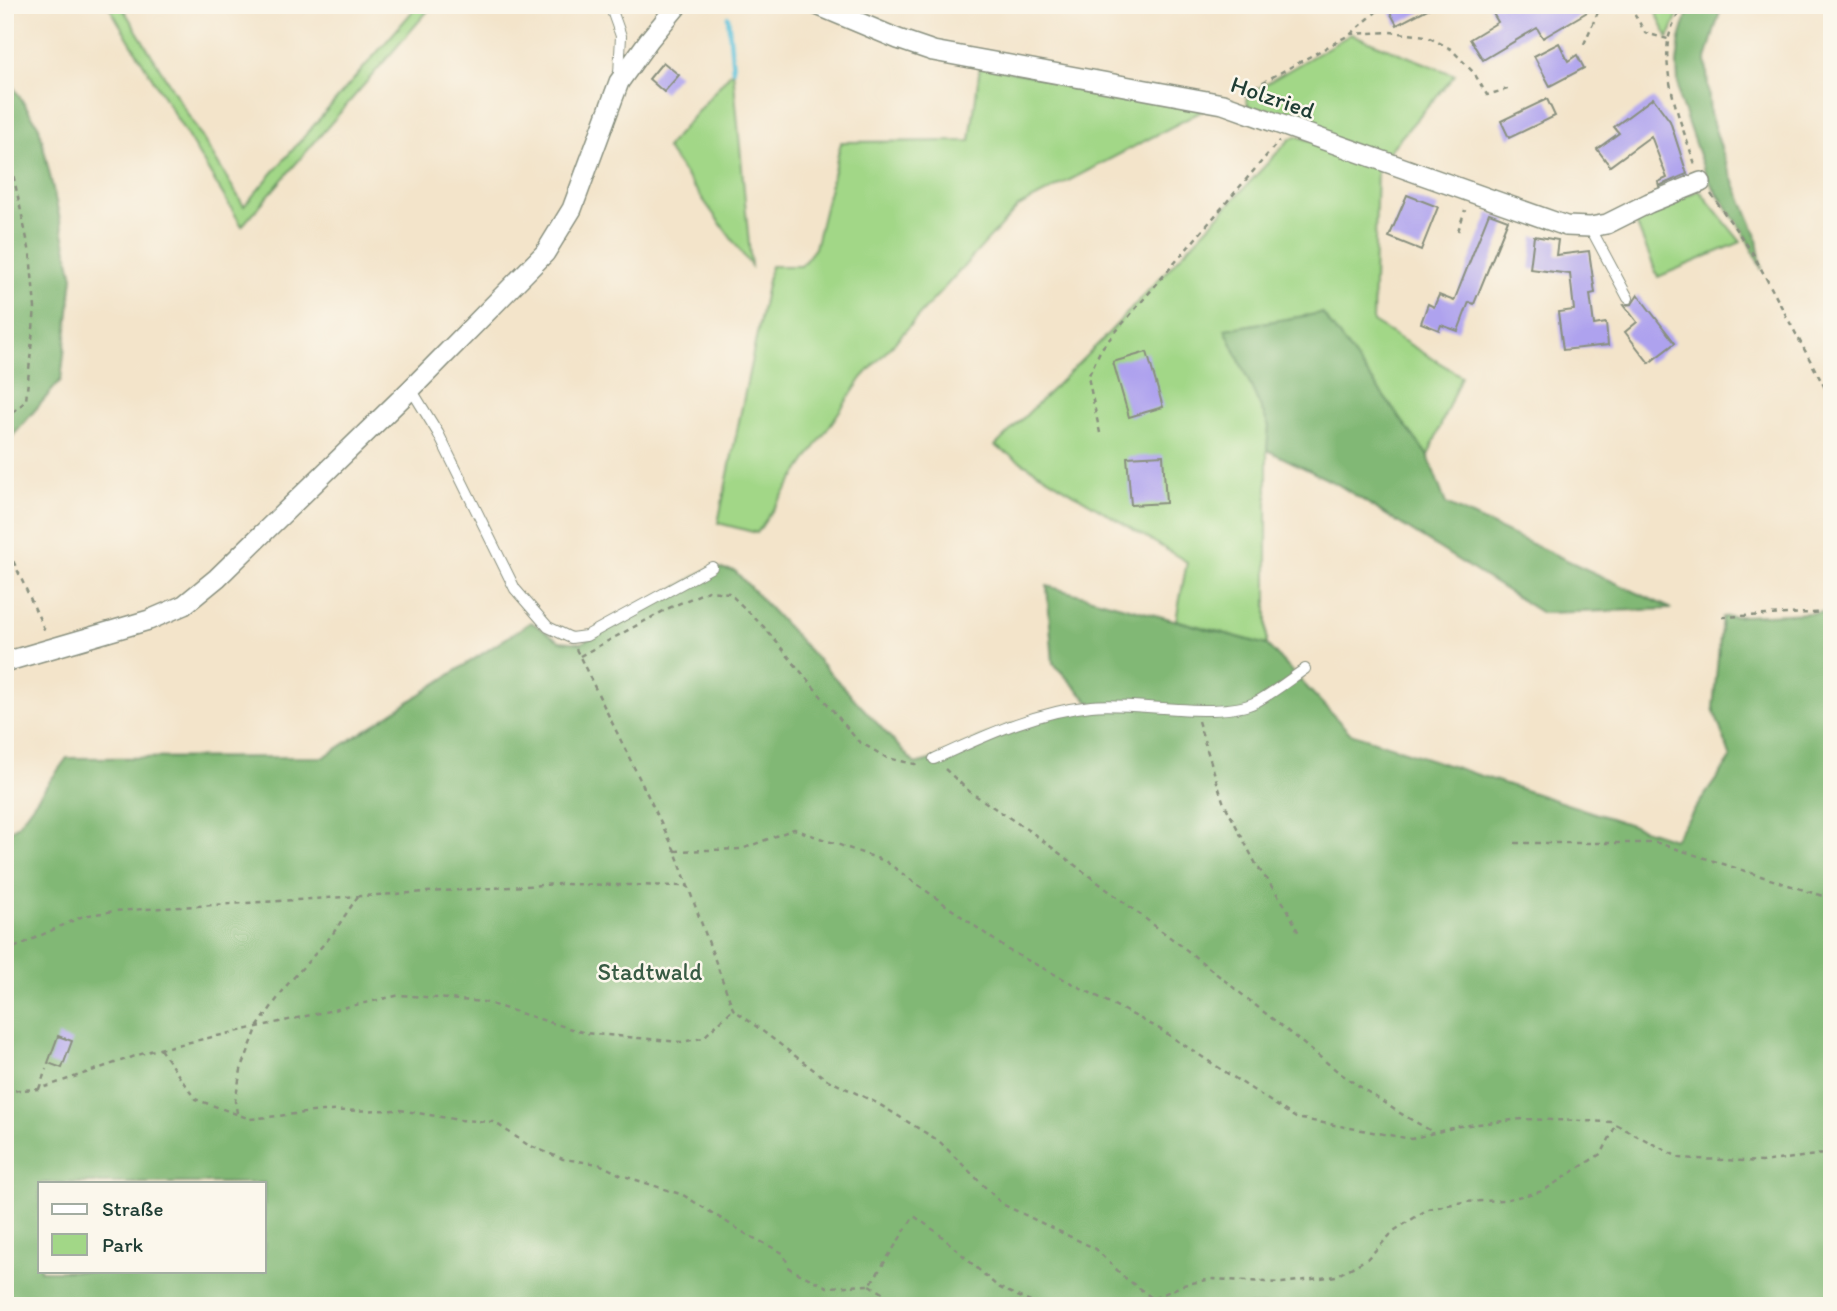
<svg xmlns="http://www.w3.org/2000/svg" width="1837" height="1311" font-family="Itim,sans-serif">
	<rect width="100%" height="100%" fill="#fbf7ec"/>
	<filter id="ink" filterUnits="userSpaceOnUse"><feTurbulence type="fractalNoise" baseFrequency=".0143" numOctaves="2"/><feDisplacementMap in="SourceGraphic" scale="14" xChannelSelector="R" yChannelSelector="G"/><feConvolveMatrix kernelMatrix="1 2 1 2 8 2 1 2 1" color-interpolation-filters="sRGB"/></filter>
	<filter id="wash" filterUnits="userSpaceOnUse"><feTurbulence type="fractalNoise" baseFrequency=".00686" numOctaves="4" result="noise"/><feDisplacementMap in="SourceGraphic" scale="28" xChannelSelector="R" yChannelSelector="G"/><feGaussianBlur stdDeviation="1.57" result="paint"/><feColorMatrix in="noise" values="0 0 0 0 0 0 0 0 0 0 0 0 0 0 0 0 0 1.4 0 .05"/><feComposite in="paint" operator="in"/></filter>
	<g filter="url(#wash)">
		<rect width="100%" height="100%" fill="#f3e4ca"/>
		<g fill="#a2d787" stroke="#608a5e" stroke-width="2">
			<path d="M108 5H121L244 206 418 5H433L242 226Z"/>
			<path d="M1653 5H1682L1668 39Z"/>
			<path d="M1351 34 1455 75 1384 157 1249 107 1246 100 1250 93Z"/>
			<path d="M980 66 1208 108 1018 207 862 378 757 533 718 523 771 266H801L815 248 841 142 970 141Z"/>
			<path d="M733 70 751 266 666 148Z"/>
			<path d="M1297 136 1377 165 1373 322 1461 376 1428 456 1322 313 1226 329 1269 426 1267 450V645L1176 620 1187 562 995 446 1103 339 1290 139Z"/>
			<path d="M1699 190 1741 242 1658 277 1634 218Z"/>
		</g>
		<g fill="#81b874" stroke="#507a54" stroke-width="2" fill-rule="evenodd">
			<path d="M1690 5H1722L1706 59 1710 114 1726 163 1756 233 1762 270 1743 231 1707 178 1679 98 1677 64 1680 39Z"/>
			<path d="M5 74 39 127 73 277 61 380 5 445Z"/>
			<path d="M1322 313 1428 456 1446 504 1672 609 1542 613 1337 484 1267 450 1269 426 1225 329Z"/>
			<path d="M712 567 735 571 915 764 934 759 1010 725 1092 705 1053 663 1047 586 1267 645 1350 733 1674 839 1731 758 1713 708 1722 617 1832 612V1306H5V833L17 826 67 758 324 757 531 622 560 641 581 643ZM40 1183H264V1271H40Z"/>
		</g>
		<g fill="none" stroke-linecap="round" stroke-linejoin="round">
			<path stroke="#5ec3db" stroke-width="4.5" d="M728 17 733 70"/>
		</g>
		<g id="blocks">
			<g fill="#aea2ee">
				<path d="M1386 5H1435L1397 25Z"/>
				<path d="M1488 5H1599L1543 38 1537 28 1483 60 1470 39 1498 22Z"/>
				<path d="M1559 43 1568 61 1577 55 1584 68 1550 86 1534 56Z"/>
				<path d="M663 62 679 75 664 92 649 79Z"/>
				<path d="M1653 98 1670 121 1687 174 1659 186 1658 182 1667 178 1651 136 1610 166 1597 149 1619 133 1614 127Z"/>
				<path d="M1547 99 1555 116 1509 138 1501 121Z"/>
				<path d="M1407 195 1438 207 1421 250 1389 237Z"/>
				<path d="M1489 213 1508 220 1474 304 1469 302 1458 331 1441 325 1439 330 1421 323 1428 304 1434 307 1439 295 1454 301Z"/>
				<path d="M1534 236 1558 240 1556 255 1589 251 1595 293 1590 294 1594 325 1606 323 1608 345 1563 350 1558 312 1574 310 1570 274 1530 269Z"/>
				<path d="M1638 295 1675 343 1649 363 1625 332 1637 322 1624 305 1632 304Z"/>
				<path d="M1147 352 1163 407 1129 417 1113 362Z"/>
				<path d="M1163 455 1166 503 1131 505 1127 457Z"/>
				<path d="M58 1036 72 1041 62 1068 48 1063Z"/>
			</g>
		</g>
	</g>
	<g filter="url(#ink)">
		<use href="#blocks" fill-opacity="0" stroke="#89907f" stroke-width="2"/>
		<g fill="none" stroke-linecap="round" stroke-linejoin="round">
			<g stroke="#89907f" stroke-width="12">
				<g id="service">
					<path d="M610 5 621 36 619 74"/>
					<path d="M1590 227 1628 298"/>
					<path d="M411 389 438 433 515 589 548 627 571 638 586 636 712 567"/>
					<path d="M934 759C985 736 1034 712 1091 706 1133 701 1221 720 1256 702 1273 693 1289 680 1305 669"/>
				</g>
			</g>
			<g stroke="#89907f" stroke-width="22">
				<g id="minor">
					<path d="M817 5 898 39 933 51 1223 104 1566 226 1590 227 1607 224 1649 203 1701 182"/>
					<path d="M5 662 149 620 184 605 217 578 411 389 545 253 572 209 619 82 649 40 678 5"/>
				</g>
			</g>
			<g stroke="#89907f" stroke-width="2.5" stroke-dasharray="5 5" stroke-linecap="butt">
				<path d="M1630 5 1645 33 1668 39"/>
				<path d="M1682 5C1677 16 1670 29 1668 41 1663 82 1683 128 1696 167"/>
				<path d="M1351 34 1384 5"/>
				<path d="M1584 44 1601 5"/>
				<path d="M1245 92 1351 34 1390 32 1426 36 1451 49 1474 73 1487 95 1511 88"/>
				<path d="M5 137 30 253 35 308 26 401 5 419"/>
				<path d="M1711 194 1752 252 1832 401"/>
				<path d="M1458 231 1465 210"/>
				<path d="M1100 433 1088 377 1101 349 1279 141"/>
				<path d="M5 543 46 633"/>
				<path d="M1722 617 1832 612"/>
				<path d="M576 649 675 851 733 1009 826 1079 877 1103 939 1141 1002 1204 1096 1249 1124 1277 1163 1306"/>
				<path d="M580 656 669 608 708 591 729 593 764 627 858 741 887 758 915 764 921 762"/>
				<path d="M1198 721 1223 801 1257 866 1287 908 1300 936"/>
				<path d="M945 769 970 792 1034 834 1188 951 1341 1074 1398 1112 1433 1132"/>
				<path d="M1515 843H1658L1832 899"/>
				<path d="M675 851 742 849 794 829 885 861 1008 950 1158 1028 1296 1118 1411 1139 1460 1126 1522 1119 1611 1122 1680 1158 1762 1162 1832 1153"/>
				<path d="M5 952 83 916 114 911 559 884 688 886"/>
				<path d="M160 1049 195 1099 250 1119 322 1111 400 1110 459 1120 494 1122 528 1145 563 1159 599 1164 621 1175 683 1195 746 1234 783 1253 790 1269 827 1287 870 1285 914 1216 938 1233 998 1287 1039 1306"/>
				<path d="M39 1089 46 1069"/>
				<path d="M5 1091 39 1089 150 1051 400 995 484 1002 585 1033 681 1042 703 1038 733 1009"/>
				<path d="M237 1113 235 1101 241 1070 258 1026 287 985 332 935 358 896"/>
				<path d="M870 1285 904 1306"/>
				<path d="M1155 1298 1183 1285 1211 1279 1282 1283 1336 1276 1367 1259 1395 1230 1428 1209 1463 1202 1504 1200 1543 1191 1602 1153 1616 1125"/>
			</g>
			<use href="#service" stroke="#fff" stroke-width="10"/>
			<use href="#minor" stroke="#fff" stroke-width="19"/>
		</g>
	</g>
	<g text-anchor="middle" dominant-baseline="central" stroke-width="5" stroke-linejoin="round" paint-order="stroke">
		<g font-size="24" fill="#1f3d34" stroke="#fbf7ec">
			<text transform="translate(1273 97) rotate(19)">Holzried</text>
		</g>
		<g font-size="24" fill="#395c45" stroke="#fbf7ec">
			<text x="650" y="971">Stadtwald</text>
		</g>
	</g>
	<rect width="1837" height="1311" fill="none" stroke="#fbf7ec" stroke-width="28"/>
	<rect x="38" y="1182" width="228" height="91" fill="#fbf7ec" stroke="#a3ada2" stroke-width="2"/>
	<rect x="52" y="1204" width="35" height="10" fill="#ffffff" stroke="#a3ada2" stroke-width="2"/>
	<text x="102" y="1216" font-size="21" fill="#1f3d34">Straße</text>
	<rect x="52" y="1234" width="35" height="21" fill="#a2d787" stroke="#a3ada2" stroke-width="2"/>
	<text x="102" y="1252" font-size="21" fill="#1f3d34">Park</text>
</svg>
